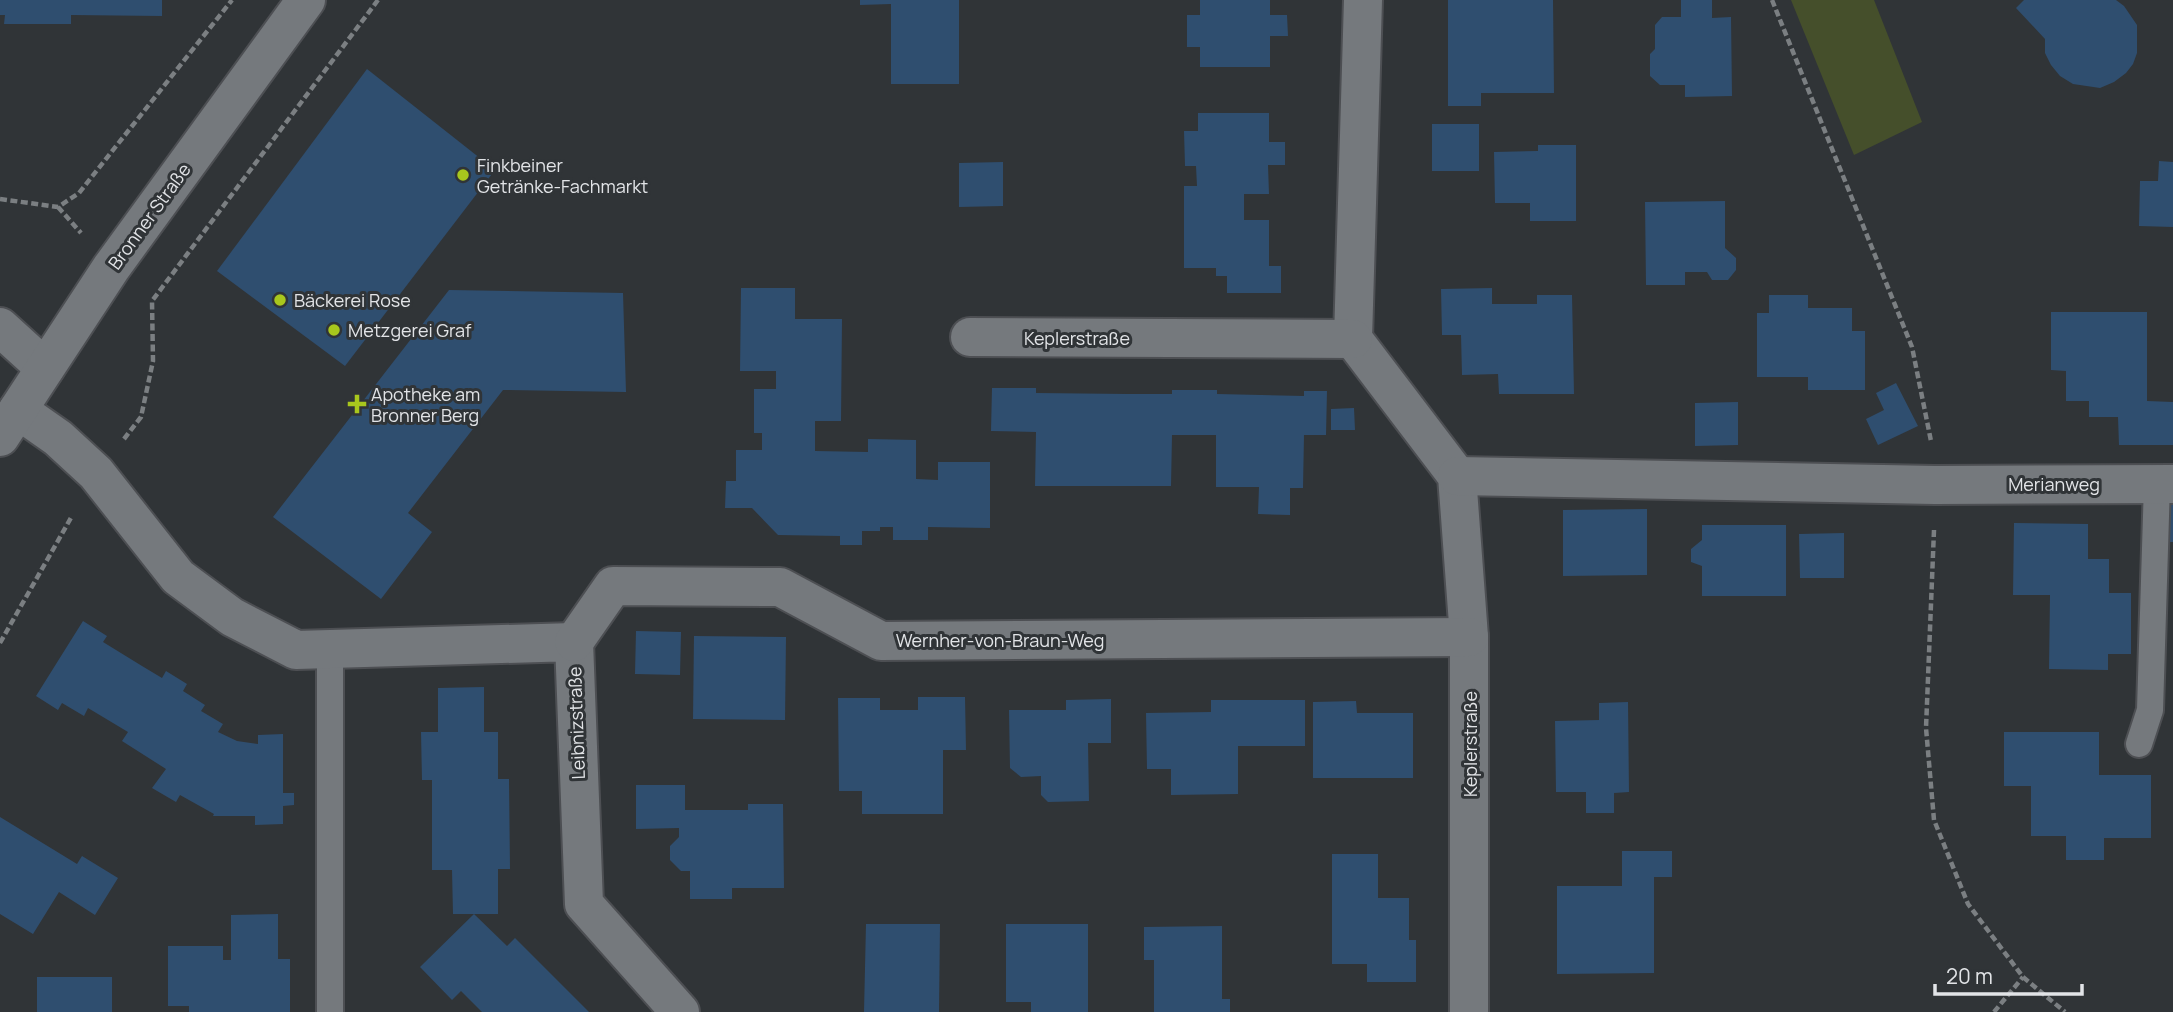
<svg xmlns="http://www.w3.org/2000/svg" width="2173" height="1012" font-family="Manrope,sans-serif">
	<rect width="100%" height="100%" fill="#303437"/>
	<path fill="#454f2b" d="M1791 0H1874L1922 122 1854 155Z"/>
	<g fill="#2f4e6f">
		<path d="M0 0H162V16L71 15V24H4L5 15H0Z"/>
		<path d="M860 0H959V84H891V4L860 5Z"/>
		<path d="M1200 0H1270V15H1287L1288 36H1270V67H1200V47H1187V15H1200Z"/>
		<path d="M1448 0H1553L1554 93H1481V106H1448Z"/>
		<path d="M1681 0H1712V18L1731 17 1732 96 1685 97V85H1660L1650 76V54L1655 49V25L1662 17H1681Z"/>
		<path d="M2024 0H2116L2124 6 2137 25V53L2133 64 2126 73 2114 82 2100 88 2073 84 2060 76 2051 65 2045 53V39L2016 8Z"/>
		<path d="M367 69 495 170 345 366 217 271Z"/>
		<path d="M1198 113H1269V142H1285V165H1268L1269 194H1244V220H1269V266H1281V293H1227V276H1216V268H1184V186H1197L1196 166H1185L1184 131H1198Z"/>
		<rect x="1432" y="124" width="47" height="47"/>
		<path d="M1538 145H1576V221H1530V203H1495L1494 152 1538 151Z"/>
		<path d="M2159 161 2173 162V227L2139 226 2140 181H2158Z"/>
		<path d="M1003 162V206L959 207V163Z"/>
		<path d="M1725 201V248L1736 258V270L1728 280H1712L1707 272H1685V285H1646L1645 202Z"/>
		<path d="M741 288H795V319H842L841 421H815V451L868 452V439L916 440V479L938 480V462H990V528L928 527V540H893V527H880V531H862V545H840V536L778 535 752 508H725L726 481H736V450H762V433H754V389H776V371H740Z"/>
		<path d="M1492 288V304H1537V295H1572L1574 394H1499L1498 374 1462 375 1461 335H1442L1441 289Z"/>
		<path d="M449 290 623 293 626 392 503 390 408 513 432 532 381 599 273 517Z"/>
		<path d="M1769 295H1808V308H1852V331H1865V390H1808V377H1757V313H1769Z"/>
		<path d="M2051 312H2147V401L2173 402V445H2119L2118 417H2089V401H2066V371L2051 370Z"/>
		<path d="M1896 383 1918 426 1878 445 1866 419 1884 410 1876 393Z"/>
		<path d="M992 388H1036V393L1128 394H1172V390H1217V394L1304 396V391H1327L1326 435H1304L1303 488H1290V515L1258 514 1259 487H1216V435H1172L1171 486H1035L1036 432 991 431Z"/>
		<path d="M1738 402V445L1695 446V403Z"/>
		<path d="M1354 408 1355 430H1331V409Z"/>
		<rect x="2158" y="500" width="15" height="42"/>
		<path d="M1647 509V575L1563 576V510Z"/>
		<path d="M2014 523 2088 524V559H2109V593H2131V654H2108V670L2049 669 2050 595H2013Z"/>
		<path d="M1702 525H1786V596H1702V566L1691 562V549L1702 540Z"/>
		<path d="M1844 533V578H1800L1799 534Z"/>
		<path d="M83 621 107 636 103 642 142 666 162 678 166 671 187 684 183 691 205 705 201 711 223 724 218 732 237 741 258 744V735L283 734V793H294V805L283 806V824L255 825V816H213L214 814 180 795 176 802 152 788 166 769 122 741 128 732 88 708 84 716 62 703 58 710 36 696Z"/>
		<path d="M636 631 681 632 680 675 635 674Z"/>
		<path d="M694 636 786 637 785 720 693 719Z"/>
		<path d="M484 687V732H498V779H509L510 869H498V914H453L452 870H432V780H422L421 732H438V688Z"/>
		<path d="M918 697H965L966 750H943V814H862V791H839L838 698H880V710H918Z"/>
		<path d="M1111 699V743H1088L1089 801 1048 802 1041 795V776L1021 777 1010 768 1009 710H1066V700Z"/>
		<path d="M1211 700H1305V746H1238V794L1171 795V769H1147L1146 713 1211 712Z"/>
		<path d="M1356 701 1357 713H1413V778H1313V702Z"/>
		<path d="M1628 702 1629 792 1614 793V813H1586V792H1556L1555 721 1599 720V703Z"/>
		<path d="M2004 732H2099V775H2151V838H2104V860H2066V836H2031V786H2004Z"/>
		<path d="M636 785H685V810H748V804H783L784 888H732V899H690V871H681L670 860V846L679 837V828L636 829Z"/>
		<path d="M0 817 77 864 82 856 118 878 95 915 59 892 33 934 0 914Z"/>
		<path d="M1622 851H1672V877H1654V973L1557 974V886H1622Z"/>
		<path d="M1332 854H1378V898H1409V940H1416V982H1367V964H1332Z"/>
		<path d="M278 914V959H290V1012H189V1006H168V946H223V960H231V915Z"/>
		<path d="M474 914 507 946 515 938 589 1012H482L461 991 452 1000 420 967Z"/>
		<path d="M866 924H940L939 1012H864Z"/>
		<path d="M1006 924H1088V1012H1031V1002H1006Z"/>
		<path d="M1222 926V999H1230V1012H1154V960H1144V927Z"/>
		<rect x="37" y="977" width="75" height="35"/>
	</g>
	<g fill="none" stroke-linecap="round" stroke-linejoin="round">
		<g stroke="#4d4f53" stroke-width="30">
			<g id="service">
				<path d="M2139 744 2150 710 2157 484"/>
				<path d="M330 1012V649"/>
			</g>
		</g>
		<g stroke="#4d4f53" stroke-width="42">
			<g id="minor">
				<path d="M1363 0 1353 339 1457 476 1469 637V1012"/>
				<path d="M0 327 45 368"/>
				<path d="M970 337 1353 339"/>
				<path d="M18 410 58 438 96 473 178 577 232 617 296 650 574 642 584 904 680 1012"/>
				<path d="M1457 476 1935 485 2173 484"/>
				<path d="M574 642 613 586 780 587 881 641 1469 637"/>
			</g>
		</g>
		<g stroke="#4d4f53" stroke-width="42">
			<path id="tertiary" d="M0 437 111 268 306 0"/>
		</g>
		<g stroke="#7b7f82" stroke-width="4.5" stroke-dasharray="7 3.5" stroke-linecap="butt">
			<path d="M1772 0 1912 347 1931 441"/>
			<path d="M0 199 58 207 79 193 232 0"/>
			<path d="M58 207 81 233"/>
			<path d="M124 439 141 417 153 361 152 301 378 0"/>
			<path d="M1934 530 1926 728 1934 820 1968 904 2023 977 2065 1012"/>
			<path d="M0 643 72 516"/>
			<path d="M1994 1012 2023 977"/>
		</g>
		<use href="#service" stroke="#75797d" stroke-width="26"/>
		<use href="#minor" stroke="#75797d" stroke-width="38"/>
		<use href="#tertiary" stroke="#75797d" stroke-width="38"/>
	</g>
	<g fill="#a8c71d" stroke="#303437" stroke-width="2.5">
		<circle cx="463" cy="175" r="7"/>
		<circle cx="280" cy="300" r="7"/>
		<circle cx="334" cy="330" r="7"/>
		<path d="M353.5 393.5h7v7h7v7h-7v7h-7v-7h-7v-7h7z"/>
	</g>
	<g text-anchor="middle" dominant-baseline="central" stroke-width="6" stroke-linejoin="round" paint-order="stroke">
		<g font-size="18" fill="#e2e4e7" stroke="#303437" text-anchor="start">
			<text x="477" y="165">Finkbeiner<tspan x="477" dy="21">Getränke-Fachmarkt</tspan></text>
			<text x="294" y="300">Bäckerei Rose</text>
			<text x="348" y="330">Metzgerei Graf</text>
			<text x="371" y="394">Apotheke am<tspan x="371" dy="21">Bronner Berg</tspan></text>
		</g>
		<g font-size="18" fill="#e2e4e7" stroke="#303437">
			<text transform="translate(149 216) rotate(-54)">Bronner Straße</text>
			<text x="1077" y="338">Keplerstraße</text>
			<text x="2054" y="484">Merianweg</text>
			<text x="1000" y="640">Wernher-von-Braun-Weg</text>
			<text transform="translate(576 723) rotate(-92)">Leibnizstraße</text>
			<text transform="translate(1470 744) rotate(-90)">Keplerstraße</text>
		</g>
	</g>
	<path d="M1935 984v10h147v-10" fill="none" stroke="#e2e4e7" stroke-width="3.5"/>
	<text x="1946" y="984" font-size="21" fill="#e2e4e7" stroke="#303437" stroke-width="5" paint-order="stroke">20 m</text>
</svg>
